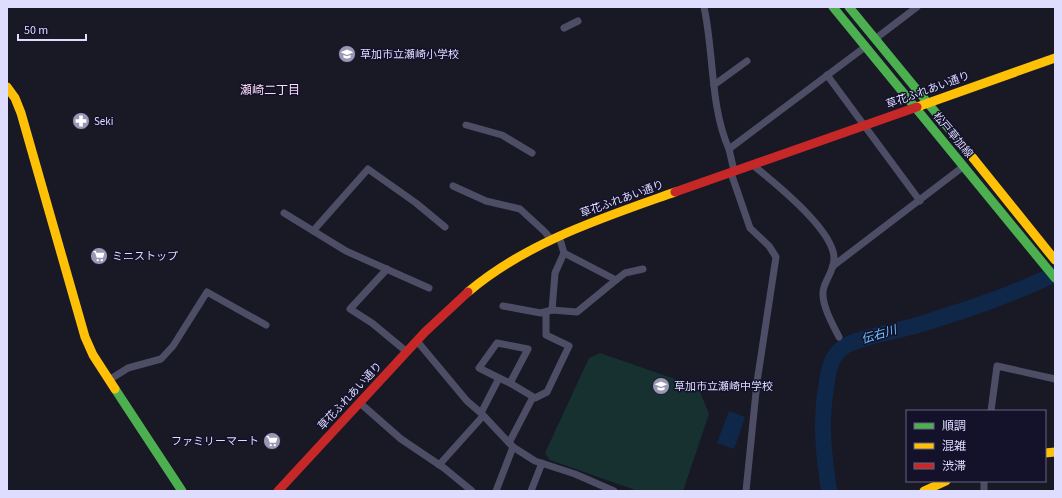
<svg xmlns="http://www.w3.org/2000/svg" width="1062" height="498" font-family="'Source Sans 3','Noto Sans JP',sans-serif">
	<rect width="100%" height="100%" fill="#191825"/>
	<path fill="#163130" d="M600 353 698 387 709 414 683 491H638L550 460 545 453 589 358Z"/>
	<path fill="#0f284a" d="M729 411 745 417 734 449 717 443Z"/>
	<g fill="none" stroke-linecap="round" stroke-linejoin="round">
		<path stroke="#0f284a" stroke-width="16" d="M829 491C824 456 820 424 826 388 827 379 829 367 833 359 837 352 843 346 851 343 874 334 898 331 921 324 966 310 1012 295 1055 274"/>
		<g stroke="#4d4e66" stroke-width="7">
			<path d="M704 7C714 52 710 107 729 149"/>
			<path d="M564 28 578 21"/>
			<path d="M875 39 917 7"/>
			<path d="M827 75 920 201"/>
			<path d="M714 85 747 61"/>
			<path d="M466 125 502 135 532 153"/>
			<path d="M753 165C773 182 835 230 834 259 834 269 827 278 824 287 819 301 833 325 839 337"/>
			<path d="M734 171 729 149 865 47"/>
			<path d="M731 173 750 228 769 246 776 257 757 382 746 491"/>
			<path d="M453 186 486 201 520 209 544 231 551 239"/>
			<path d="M284 213 346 251 429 288"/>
			<path d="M313 231 368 169 416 203 445 227"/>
			<path d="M564 253 616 280 625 273 643 269"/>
			<path d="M833 266 964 166"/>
			<path d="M387 269 350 309 372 323 407 352"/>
			<path d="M503 306 541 313 552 310 577 312 616 280"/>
			<path d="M552 310 555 273 564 253 559 236"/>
			<path d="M417 341 467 401 481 413 513 447 535 461 575 474 614 491"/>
			<path d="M499 378 479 368 497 343 528 349 510 383"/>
			<path d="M109 380 128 368 161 359 173 346 207 292 266 325"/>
			<path d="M360 403 401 439 444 468 472 491"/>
			<path d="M991 411 997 366 1055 379"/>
			<path d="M481 413 499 378 510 383 535 398 547 392 569 346 546 335V312"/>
			<path d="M509 443 533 397"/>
			<path d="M439 465 483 416"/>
			<path d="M496 491 513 447"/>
			<path d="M531 491 542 463"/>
			<path d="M984 491V481"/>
		</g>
		<g stroke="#4caf50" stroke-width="9">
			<path d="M833 7 1055 278"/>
			<path d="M849 7 973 158"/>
			<path d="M115 389 182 491"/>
		</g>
		<g stroke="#ffc107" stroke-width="9">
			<path d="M7 87 15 98 21 113 85 337 93 355 115 389"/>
			<path d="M917 107 1055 58"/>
			<path d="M973 158 1055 260"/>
			<path d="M468 292C527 242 602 218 675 192"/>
			<path d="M1045 453 1055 452"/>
			<path d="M924 491 946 481"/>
		</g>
		<g stroke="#c62828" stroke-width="9">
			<path d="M675 192 917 107"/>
			<path d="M278 491 425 332 468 292"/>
		</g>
	</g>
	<defs>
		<g id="school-disc" transform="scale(0.9)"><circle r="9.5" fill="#9997b3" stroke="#14122b"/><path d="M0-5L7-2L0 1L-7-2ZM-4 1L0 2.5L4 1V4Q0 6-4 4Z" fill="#fff"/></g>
		<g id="pharmacy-disc" transform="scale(0.9)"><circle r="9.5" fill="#9997b3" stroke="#14122b"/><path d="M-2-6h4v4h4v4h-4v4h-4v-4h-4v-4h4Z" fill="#fff"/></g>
		<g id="supermarket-disc" transform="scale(0.9)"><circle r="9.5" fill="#9997b3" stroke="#14122b"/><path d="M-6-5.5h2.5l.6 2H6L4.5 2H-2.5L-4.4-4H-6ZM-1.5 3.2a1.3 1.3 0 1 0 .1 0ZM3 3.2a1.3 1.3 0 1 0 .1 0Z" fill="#fff"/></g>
	</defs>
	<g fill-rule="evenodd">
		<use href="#school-disc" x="347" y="54"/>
		<use href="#pharmacy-disc" x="81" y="121"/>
		<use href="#supermarket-disc" x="99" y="256"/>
		<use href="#school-disc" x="661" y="386"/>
		<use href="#supermarket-disc" x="272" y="441"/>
	</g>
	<g text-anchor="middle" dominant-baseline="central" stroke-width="3" stroke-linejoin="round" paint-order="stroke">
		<g font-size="11" fill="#dedcff" stroke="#14122b" text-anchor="start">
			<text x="360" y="54">草加市立瀬崎小学校</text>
			<text x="94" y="121">Seki</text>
			<text x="112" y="256">ミニストップ</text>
			<text x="674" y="386">草加市立瀬崎中学校</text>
			<text x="259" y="441" text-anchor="end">ファミリーマート</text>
		</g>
		<g font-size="11" fill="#dedcff" stroke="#14122b">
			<text transform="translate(928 90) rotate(-20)">草花ふれあい通り</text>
			<text transform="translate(953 135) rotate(50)">松戸草加線</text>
			<text transform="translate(622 199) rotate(-20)">草花ふれあい通り</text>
			<text transform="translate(350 396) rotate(-47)">草花ふれあい通り</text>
		</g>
		<g font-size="12" fill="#ffdef5" stroke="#14122b">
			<text x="270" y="90">瀬崎二丁目</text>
		</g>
		<g font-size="12" font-style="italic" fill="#6cc4fd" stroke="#14122b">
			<text transform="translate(879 335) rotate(-17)">伝右川</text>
		</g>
	</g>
	<rect width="1062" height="498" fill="none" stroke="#dedcff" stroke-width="16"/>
	<rect x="906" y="410" width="140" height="72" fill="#14122b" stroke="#656380"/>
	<rect x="914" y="423" width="20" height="6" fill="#4caf50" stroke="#656380"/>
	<text x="942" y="430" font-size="12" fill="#dedcff">順調</text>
	<rect x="914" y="443" width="20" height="6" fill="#ffc107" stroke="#656380"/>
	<text x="942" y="450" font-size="12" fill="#dedcff">混雑</text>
	<rect x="914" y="463" width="20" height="6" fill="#c62828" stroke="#656380"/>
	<text x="942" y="470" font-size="12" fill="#dedcff">渋滞</text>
	<path d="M18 34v6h68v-6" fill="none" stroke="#dedcff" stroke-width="2"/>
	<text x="24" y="34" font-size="12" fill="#dedcff" stroke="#14122b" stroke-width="3" paint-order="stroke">50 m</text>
</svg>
